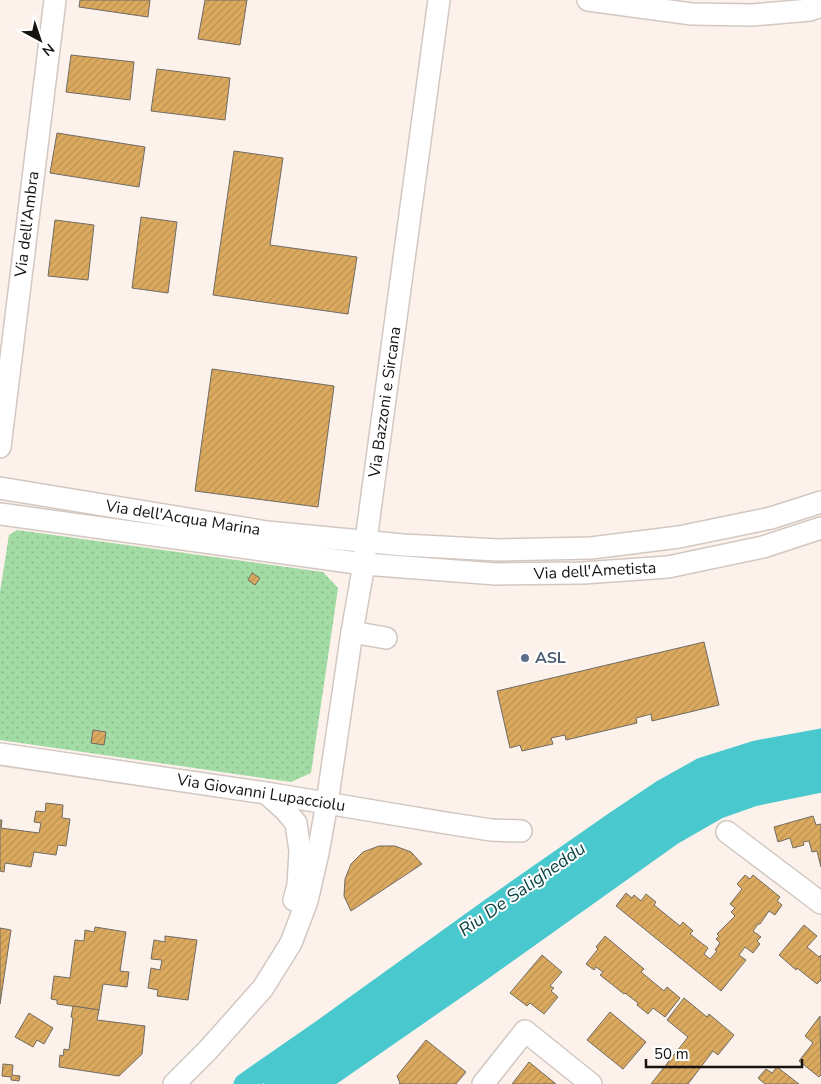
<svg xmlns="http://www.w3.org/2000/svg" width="821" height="1084" font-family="'Nunito Sans',sans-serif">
	<defs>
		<pattern id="garden-dots" width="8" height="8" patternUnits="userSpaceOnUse" patternTransform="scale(1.25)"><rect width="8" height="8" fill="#a2dba4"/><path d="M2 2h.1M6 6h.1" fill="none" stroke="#8bbb8c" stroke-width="1.8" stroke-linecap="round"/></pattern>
		<pattern id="building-hatch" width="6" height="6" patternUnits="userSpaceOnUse" patternTransform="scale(1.25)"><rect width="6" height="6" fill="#dbaa5f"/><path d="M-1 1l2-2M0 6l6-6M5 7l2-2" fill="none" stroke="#bb9152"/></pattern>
	</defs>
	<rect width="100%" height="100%" fill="#fcf2eb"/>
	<path fill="url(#garden-dots)" d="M17 530 323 572 338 588 311 773 291 782 0 740V592L9 535Z"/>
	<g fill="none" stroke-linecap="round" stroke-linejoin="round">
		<g stroke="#49c8ce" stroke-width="21">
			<path d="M244 1084 326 1027 490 909 616 821 661 791 702 768 756 751 821 739"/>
			<path d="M318 1084 475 975 672 835 719 808 753 796 821 782"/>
		</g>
		<path stroke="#49c8ce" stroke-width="38" d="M283 1084 521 921 662 822 735 783 821 762"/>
	</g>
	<g fill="url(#building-hatch)" stroke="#716b63">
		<path d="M80 0H150L148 17 79 7Z"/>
		<path d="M205 0H247L240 45 198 39Z"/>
		<path d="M71 55 134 62 130 100 66 92Z"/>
		<path d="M157 69 230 78 225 120 151 111Z"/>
		<path d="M57 133 145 147 139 187 50 173Z"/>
		<path d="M234 151 283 158 270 245 357 257 348 314 213 295Z"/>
		<path d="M141 217 177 222 168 293 132 288Z"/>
		<path d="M55 220 94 225 88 280 48 276Z"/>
		<path d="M212 369 334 386 318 507 195 491Z"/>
		<path d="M252 573 260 578 255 585 248 580Z"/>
		<path d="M704 642 719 705 652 721 651 714 636 718 637 723 566 740 565 735 551 738 553 744 522 751 520 745 510 748 497 691Z"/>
		<path d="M93 730 106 732 104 745 91 743Z"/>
		<path d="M46 803 63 805 62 818 70 819 66 846 58 845 56 855 34 852 31 867 5 863 4 872 0 871V820H2L1 828 39 833 41 823 34 822 36 811 45 812Z"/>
		<path d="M813 816 816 825 821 824V867L817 851 812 852 809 841 803 842 804 845 793 848 790 838 778 842 774 827Z"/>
		<path d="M379 846H395L411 852 422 864 351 911 344 896 345 879 351 864 363 852Z"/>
		<path d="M745 875 750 879 753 875 780 897 777 901 782 905 775 915 769 911 760 924H758L753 931 761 937 757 941 760 944 753 953 745 947 739 955 746 960 721 991 616 906 626 893 632 898 634 895 641 901 646 894 656 902 654 905 680 926 683 922 693 931 690 934 708 948 704 954 710 959 717 951 715 950 720 943 716 939 719 936 717 934 735 916 731 912 735 908 730 904 742 889 737 884Z"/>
		<path d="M804 925 817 936 807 947 819 957 821 955V980L817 984 797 968 796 970 779 955Z"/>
		<path d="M95 927 126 932 120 971 129 972 127 987 103 984 99 1010 57 1004V1000L51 999 54 976 70 978 75 940 84 941 85 930 94 932Z"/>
		<path d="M0 928 11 930 0 1004Z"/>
		<path d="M165 936 197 940 188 1000 157 996 158 990 148 988 151 968 160 970 162 960 151 959 154 940 165 942Z"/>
		<path d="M605 936 644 969 641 972 664 991 667 987 680 998 665 1017 653 1008 648 1014 637 1005 638 1003 625 993 624 994 600 975 603 972 596 967 594 970 586 964 598 949 596 947Z"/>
		<path d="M542 955 562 972 550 986 554 988 551 991 558 997 544 1014 530 1003 527 1006 510 993Z"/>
		<path d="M684 998 707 1017 709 1014 734 1035 718 1055 713 1051 688 1084H651L688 1037 667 1020Z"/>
		<path d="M73 1006 99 1010 97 1020 145 1026 142 1054 119 1076 59 1067 60 1055 63 1056 64 1049 69 1050 73 1018 71 1017Z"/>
		<path d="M610 1012 646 1042 623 1069 587 1040Z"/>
		<path d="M29 1013 53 1028 44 1044 37 1040 33 1047 15 1037Z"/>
		<path d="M820 1016 821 1075 819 1077 799 1061 813 1043 805 1036Z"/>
		<path d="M426 1040 466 1072 456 1084H399L400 1083 397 1076Z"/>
		<path d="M529 1062 556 1084H512Z"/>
		<path d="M3 1064 13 1065 12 1075 20 1076 19 1081 11 1080V1077L2 1076Z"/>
		<path d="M777 1067 799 1084H765L758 1078 766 1069 772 1073Z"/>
	</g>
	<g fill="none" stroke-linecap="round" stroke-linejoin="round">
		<g stroke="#d2c8c1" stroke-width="24">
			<g id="minor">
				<path d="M588 0 692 14 752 15 810 10 821 6"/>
				<path d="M0 447 55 0"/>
				<path d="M0 488 267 532 403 545 498 550 591 548 679 537 771 518 821 502"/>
				<path d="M0 514 364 564 496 574 583 573 668 567 763 547 821 528"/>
				<path d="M352 632 386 638"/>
				<path d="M0 754 266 793 446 823 491 830 521 831"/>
				<path d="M266 793 285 810 296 823 300 851 298 885 294 900"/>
				<path d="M727 832 821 903"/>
				<path d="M174 1084 208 1050 263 988 291 943 307 901 318 853 327 803 352 632 364 564 366 540 439 0"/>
				<path d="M483 1084 525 1031 591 1084"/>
			</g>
		</g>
		<use href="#minor" stroke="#fff" stroke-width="21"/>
	</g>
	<circle fill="#5c6f8a" stroke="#fff" stroke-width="2" cx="525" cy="658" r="5"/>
	<g text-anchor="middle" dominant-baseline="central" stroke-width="4" stroke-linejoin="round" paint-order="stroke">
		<g font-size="16" fill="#161311" stroke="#fff">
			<text transform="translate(27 224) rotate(-83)">Via dell'Ambra</text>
			<text transform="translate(385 402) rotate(-82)">Via Bazzoni e Sircana</text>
			<text transform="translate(183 518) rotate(9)">Via dell'Acqua Marina</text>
			<text transform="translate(595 571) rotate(-3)">Via dell'Ametista</text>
			<text transform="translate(261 793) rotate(9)">Via Giovanni Lupacciolu</text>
		</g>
		<g font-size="16" font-weight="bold" fill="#4e5e75" stroke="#fff" text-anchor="start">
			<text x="535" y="658">ASL</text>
		</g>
		<g font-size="18" font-style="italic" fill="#0a4447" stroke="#fff">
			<text transform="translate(522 889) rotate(-35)">Riu De Saligheddu</text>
		</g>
	</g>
	<g transform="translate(40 40) rotate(140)" stroke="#ffffff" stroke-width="4" paint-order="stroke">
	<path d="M0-4L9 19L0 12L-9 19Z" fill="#161311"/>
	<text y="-8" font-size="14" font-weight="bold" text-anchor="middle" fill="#161311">N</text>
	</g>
	<path d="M646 1059v8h156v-8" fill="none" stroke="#161311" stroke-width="2.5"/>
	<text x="654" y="1059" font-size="15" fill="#161311" stroke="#ffffff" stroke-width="4" paint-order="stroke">50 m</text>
</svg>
